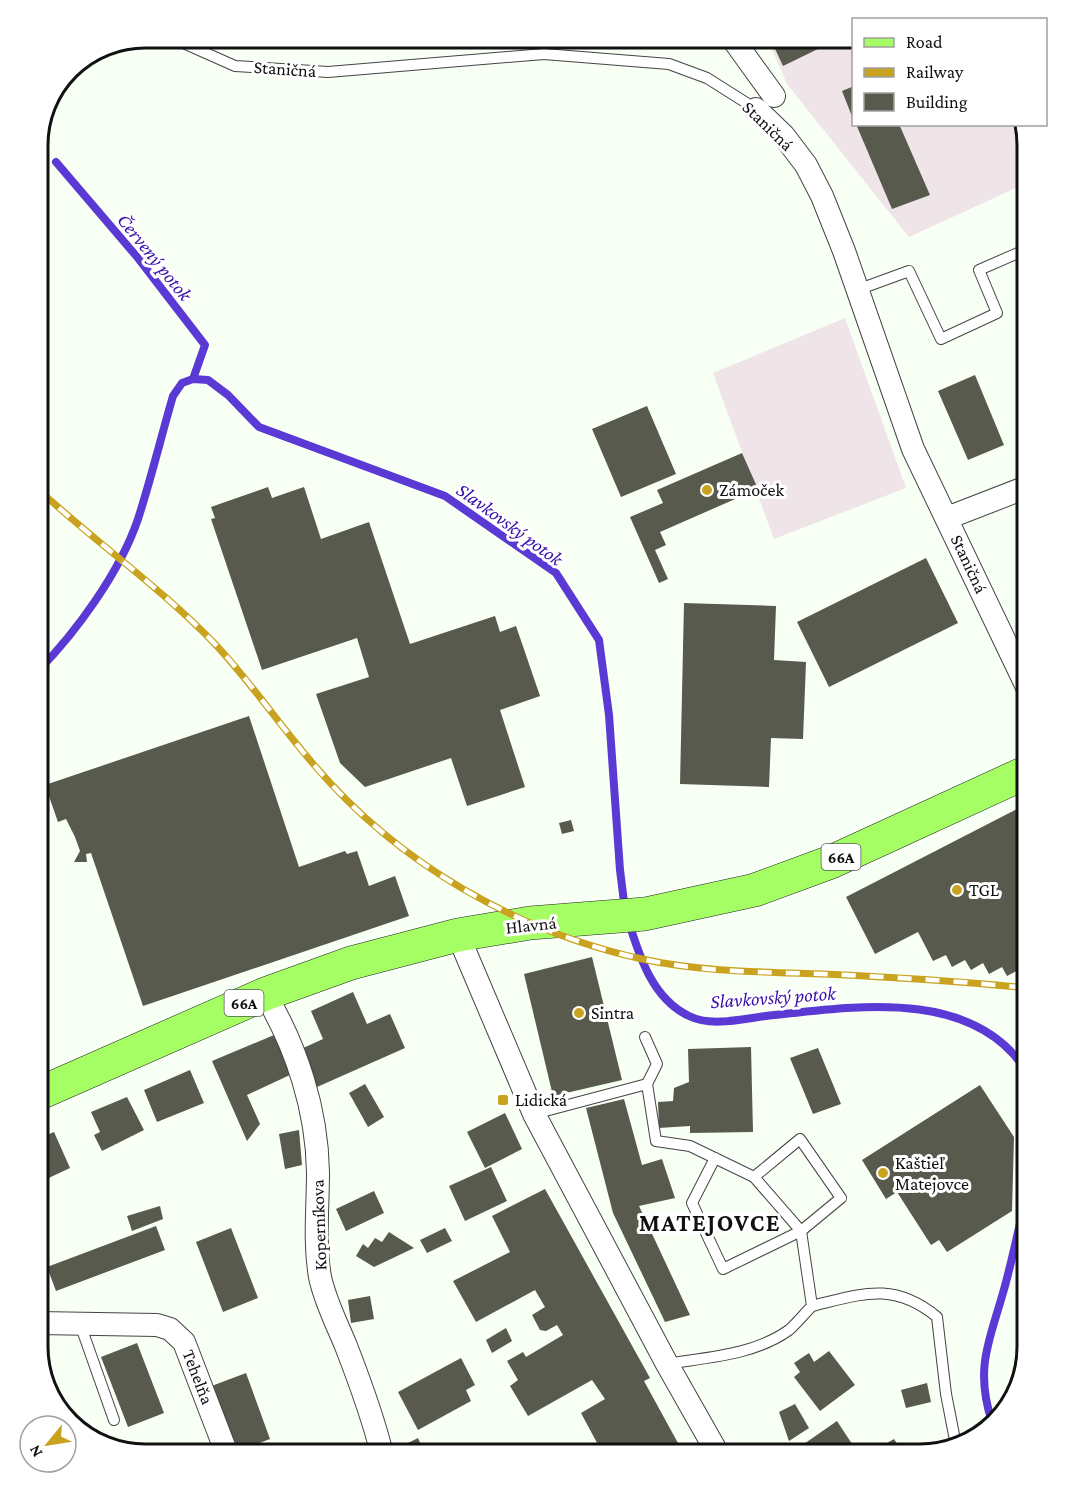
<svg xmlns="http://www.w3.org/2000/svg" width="1065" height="1492" font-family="'Crimson Pro',serif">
	<rect width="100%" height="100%" fill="#f8fff5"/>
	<g fill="#efe5e8">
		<path d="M767 38H853L854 124 1022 125 1027 145V183L909 237 787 84Z"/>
		<path d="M845 318 906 488 774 539 713 373Z"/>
	</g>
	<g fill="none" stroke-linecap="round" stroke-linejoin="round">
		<g stroke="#5b39d4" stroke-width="8">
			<path d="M56 162 138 258 205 345 193 379"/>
			<path d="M38 671C77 631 120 572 138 519 151 479 161 437 173 396L182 383 193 379 208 380 228 395 259 427 445 496 556 573 599 640 609 715 620 870 625 910"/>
			<path d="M629 923C640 958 653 999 689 1016 711 1027 742 1019 766 1016 852 1007 973 986 1027 1072"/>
			<path d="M992 1422C973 1365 992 1336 1006 1282 1014 1252 1020 1222 1027 1192"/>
		</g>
	</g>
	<g fill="#575a4c">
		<path d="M770 38H816L820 48 783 66Z"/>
		<path d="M854 86V119H853L842 91Z"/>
		<path d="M856 124H899L930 195 892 209Z"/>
		<path d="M975 375 1004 445 968 460 938 391Z"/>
		<path d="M647 406 676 474 621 497 592 429Z"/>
		<path d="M742 453 758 489 660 532 666 545 655 550 668 579 659 583 630 517 663 503 657 490Z"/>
		<path d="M268 487 272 498 304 487 321 539 369 522 410 644 495 616 500 632 516 626 540 696 500 710 525 787 467 806 451 758 365 787 340 763 316 694 369 677 357 638 262 670 211 519 215 518 211 507Z"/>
		<path d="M926 558 958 623 829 687 797 622Z"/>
		<path d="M684 603 776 606 774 660 806 662 803 739 771 738 769 787 680 784Z"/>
		<path d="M249 716 299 867 345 851 347 854 357 851 369 886 395 876 409 916 143 1006 91 853 86 854 87 862H74L80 851 75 837 66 819 58 822 45 785Z"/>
		<path d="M1027 804V976H1026L1022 968 1007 976 1002 967 989 974 983 963 971 970 965 960 952 967 946 955 933 961 918 932 875 954 846 897Z"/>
		<path d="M571 820 574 831 562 834 559 823Z"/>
		<path d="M592 957 622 1080 553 1096 524 974Z"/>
		<path d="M353 992 367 1024 390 1014 405 1048 317 1087 301 1049 323 1039 311 1011Z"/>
		<path d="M274 1035 292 1074 247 1095 260 1124 247 1141 212 1061Z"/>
		<path d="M751 1047 753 1132 690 1133V1126L659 1128 658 1102 673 1101 674 1088 689 1082 688 1049Z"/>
		<path d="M818 1048 841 1104 813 1114 790 1058Z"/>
		<path d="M190 1070 204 1103 157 1122 144 1090Z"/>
		<path d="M365 1084 384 1117 368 1127 349 1093Z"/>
		<path d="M980 1085 1014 1137 1012 1211 947 1252 939 1240 931 1245 897 1192 886 1199 862 1160Z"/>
		<path d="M127 1097 144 1130 102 1151 94 1135 100 1132 91 1112Z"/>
		<path d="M624 1099 642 1165 662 1159 675 1198 639 1206 690 1315 665 1322 613 1213 586 1108Z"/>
		<path d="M505 1113 522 1149 485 1168 467 1132Z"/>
		<path d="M299 1130 302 1165 285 1169 279 1134Z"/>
		<path d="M54 1132 70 1168 38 1183V1139Z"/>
		<path d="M491 1167 507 1201 465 1221 449 1186Z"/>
		<path d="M545 1189 650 1378 644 1381 684 1454H603L581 1413 605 1399 592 1380 528 1416 510 1386 518 1380 507 1361 523 1352 526 1357 563 1335 557 1325 546 1331 540 1330 532 1315 545 1307 535 1290 476 1322 453 1281 510 1252 492 1216Z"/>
		<path d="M374 1191 384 1213 346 1231 336 1209Z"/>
		<path d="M160 1206 163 1219 132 1231 127 1216Z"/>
		<path d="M38 1221 45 1234 38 1239Z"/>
		<path d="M156 1226 165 1250 56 1291 47 1267Z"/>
		<path d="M231 1228 258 1298 223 1312 196 1242Z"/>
		<path d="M445 1228 452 1241 427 1253 420 1240Z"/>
		<path d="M389 1232 414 1248 374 1267 356 1256 363 1244 368 1248 375 1238 382 1242Z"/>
		<path d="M370 1296 374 1319 351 1323 348 1300Z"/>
		<path d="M506 1328 512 1341 492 1353 486 1340Z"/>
		<path d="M137 1343 164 1413 128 1427 101 1357Z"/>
		<path d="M829 1351 855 1385 820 1411 794 1377 800 1372 794 1363 809 1353 814 1362Z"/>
		<path d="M461 1358 475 1385 466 1390 471 1401 418 1430 398 1392Z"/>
		<path d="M246 1373 270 1439 235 1452 209 1387Z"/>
		<path d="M927 1383 931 1402 906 1408 901 1390Z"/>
		<path d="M795 1404 809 1428 789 1441 779 1412Z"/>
		<path d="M837 1421 856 1450 848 1454H806L801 1446Z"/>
		<path d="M418 1438 425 1454H393L392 1451Z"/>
		<path d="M894 1439 904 1454H868Z"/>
	</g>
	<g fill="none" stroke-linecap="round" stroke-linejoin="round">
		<g stroke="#444" stroke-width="12">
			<g id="lane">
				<path d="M172 38 235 66 328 72 544 54 669 64 707 78 756 109"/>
				<path d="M857 290 909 271 941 339 997 313 979 270 1027 249"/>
				<path d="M645 1037 657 1064 647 1084"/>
				<path d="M534 1114 647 1084 656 1141 690 1146 754 1177 801 1231 812 1306C804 1314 797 1323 789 1330 754 1355 709 1357 667 1364"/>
				<path d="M715 1158 692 1203 723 1269 801 1231 841 1198 800 1139 754 1177"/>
				<path d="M812 1306C862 1294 893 1281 937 1317L946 1394 956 1445"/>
				<path d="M80 1324 114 1420"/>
			</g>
		</g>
		<g stroke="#444" stroke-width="24">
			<g id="street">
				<path d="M732 38 774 96"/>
				<path d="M756 109 784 136 806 165 822 196 844 251 913 449 1027 687"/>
				<path d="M947 518 1027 487"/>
				<path d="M458 935 534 1114 667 1364 718 1454"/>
				<path d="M265 994C297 1048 317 1110 318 1172 318 1208 314 1242 320 1277 325 1301 337 1324 346 1346 360 1382 373 1417 382 1454"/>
				<path d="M38 1323 157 1325 170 1329 184 1342 227 1454"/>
			</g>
		</g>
		<g stroke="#222" stroke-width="34">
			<path id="primary" d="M38 1094 265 994 351 963 458 935 530 923 645 914 755 890 831 862 1027 772"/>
		</g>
		<use href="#lane" stroke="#fff" stroke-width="10"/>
		<use href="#street" stroke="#fff" stroke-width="22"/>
		<use href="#primary" stroke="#a6fe65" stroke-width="33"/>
		<g stroke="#c9a320" stroke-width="7">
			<path id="rail" d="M38 489C95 542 160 587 214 643 251 682 280 726 315 766 399 864 516 931 642 959 701 972 763 972 823 974 891 977 959 981 1027 988"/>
		</g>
		<use href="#rail" stroke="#fff" stroke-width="4.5" stroke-dasharray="14" stroke-linecap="butt"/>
	</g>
	<g fill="#c9a320" stroke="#fff" stroke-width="2">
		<circle cx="707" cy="490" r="6"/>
		<circle cx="957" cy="890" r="6"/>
		<circle cx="579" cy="1013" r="6"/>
		<rect x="497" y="1094" width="12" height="12" rx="3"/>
		<circle cx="883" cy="1173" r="6"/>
	</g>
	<g text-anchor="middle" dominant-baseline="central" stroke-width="6" stroke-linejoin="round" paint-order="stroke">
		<g fill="#fff" stroke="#585858" stroke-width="1.5">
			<rect x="821.5" y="844" width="39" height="26" rx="4.5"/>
			<rect x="224.5" y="990" width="39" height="26" rx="4.5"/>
		</g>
		<g font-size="16" font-weight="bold" fill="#111">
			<text x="841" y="857">66A</text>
			<text x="244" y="1003">66A</text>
		</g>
		<g font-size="18" fill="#111" stroke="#fff">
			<text transform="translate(285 69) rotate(4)">Staničná</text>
			<text transform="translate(768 126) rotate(44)">Staničná</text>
			<text transform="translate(969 564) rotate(65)">Staničná</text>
			<text transform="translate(531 925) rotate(-6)">Hlavná</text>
			<text transform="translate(319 1225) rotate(-92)">Koperníkova</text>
			<text transform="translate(198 1377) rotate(69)">Tehelňa</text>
		</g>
		<g font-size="18" fill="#111" stroke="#fff" text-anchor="start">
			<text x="719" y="490">Zámoček</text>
			<text x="969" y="890">TGL</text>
			<text x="591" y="1013">Sintra</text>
			<text x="515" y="1100">Lidická</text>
			<text x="895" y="1163">Kaštieľ<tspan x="895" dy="21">Matejovce</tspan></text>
		</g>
		<g font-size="20" font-style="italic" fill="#3912ab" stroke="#fff">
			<text transform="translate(155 257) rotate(51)">Červený potok</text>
			<text transform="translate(510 524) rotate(36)">Slavkovský potok</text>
			<text transform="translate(773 997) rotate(-4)">Slavkovský potok</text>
		</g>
		<g font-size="24" font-weight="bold" letter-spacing="1.5" fill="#111" stroke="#fff">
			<text x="710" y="1222">MATEJOVCE</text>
		</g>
	</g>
	<path d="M0 0H1065V1492H0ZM145 48H920A97 97 0 0 1 1017 145V1347A97 97 0 0 1 920 1444H145A97 97 0 0 1 48 1347V145A97 97 0 0 1 145 48Z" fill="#fff" fill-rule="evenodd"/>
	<path fill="none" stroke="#111" stroke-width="3" d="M145 48H920A97 97 0 0 1 1017 145V1347A97 97 0 0 1 920 1444H145A97 97 0 0 1 48 1347V145A97 97 0 0 1 145 48Z"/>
	<rect x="852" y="18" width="195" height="108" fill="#ffffff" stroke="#a0a0a0" stroke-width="1.5"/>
	<rect x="864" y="38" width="30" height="9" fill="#a6fe65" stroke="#a0a0a0" stroke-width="1.5"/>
	<text x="906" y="48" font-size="18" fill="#111111">Road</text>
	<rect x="864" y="68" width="30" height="9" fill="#c9a320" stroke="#a0a0a0" stroke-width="1.5"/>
	<text x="906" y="78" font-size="18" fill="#111111">Railway</text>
	<rect x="864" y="93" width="30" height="18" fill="#575a4c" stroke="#a0a0a0" stroke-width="1.5"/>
	<text x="906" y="108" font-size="18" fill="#111111">Building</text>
	<g transform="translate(48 1444) rotate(240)"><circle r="28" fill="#ffffff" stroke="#a0a0a0" stroke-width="1.5"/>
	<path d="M0-4.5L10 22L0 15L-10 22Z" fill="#c9a320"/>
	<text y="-9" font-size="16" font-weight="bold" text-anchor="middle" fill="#111111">N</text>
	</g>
</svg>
